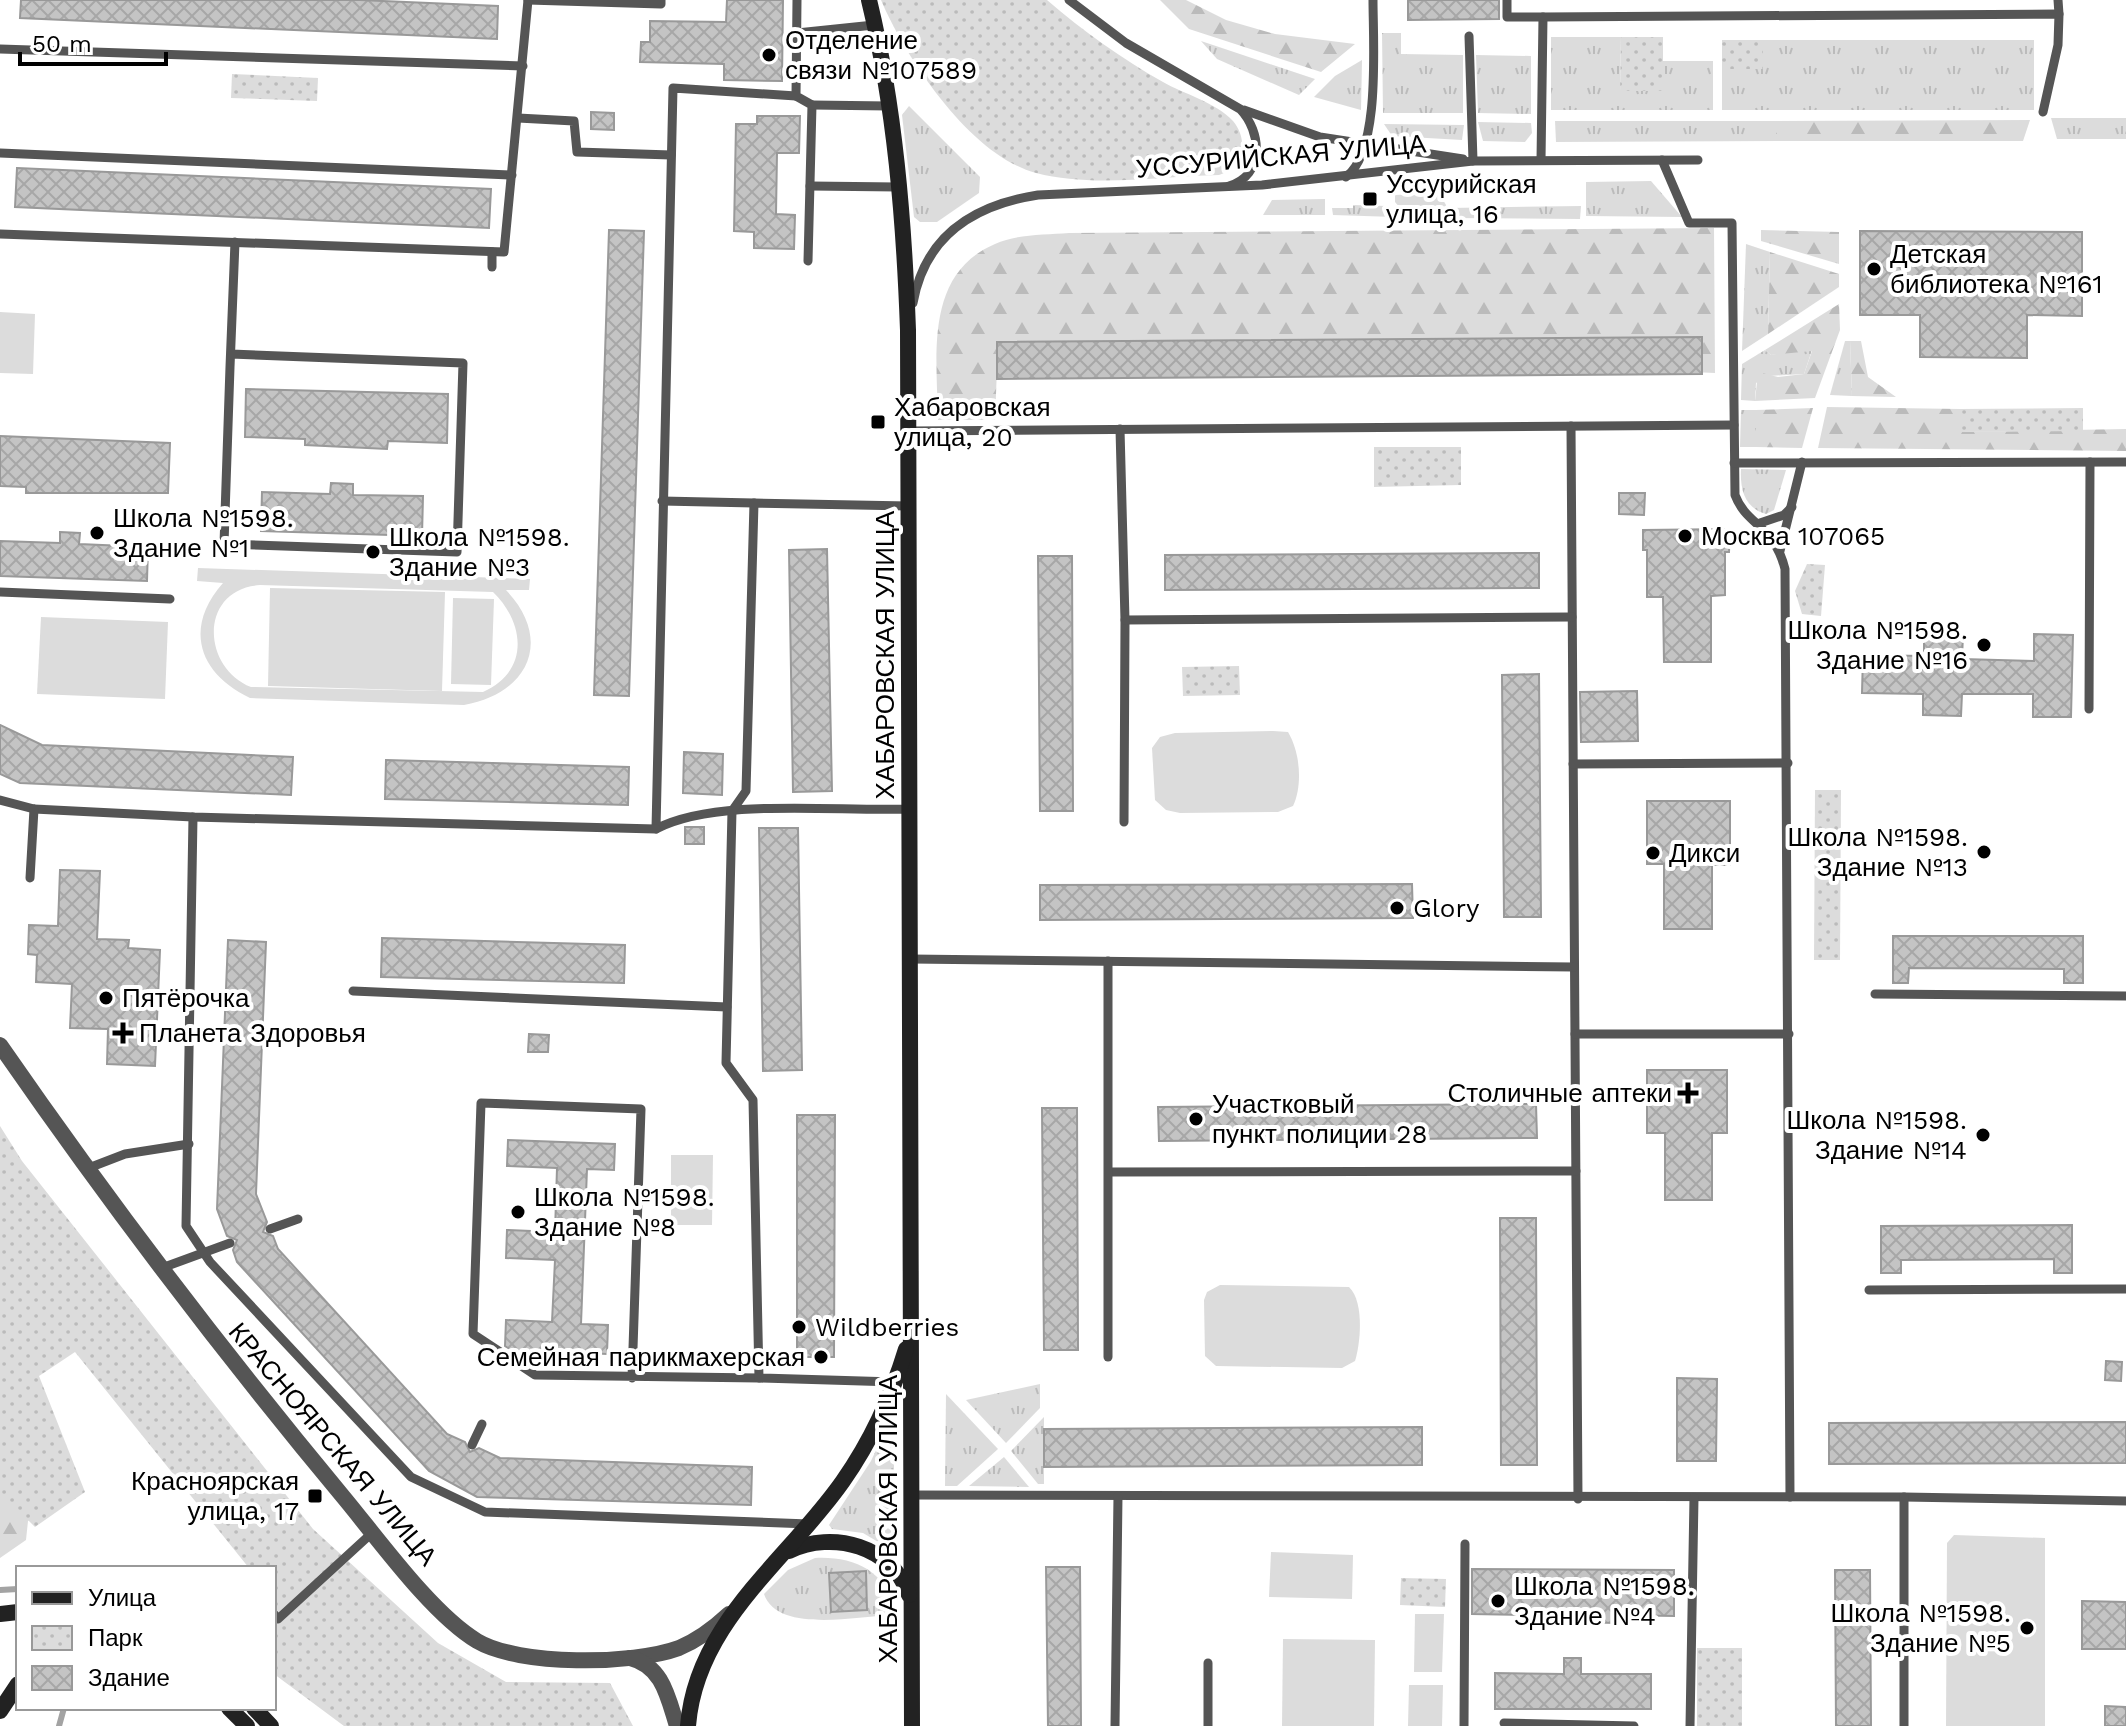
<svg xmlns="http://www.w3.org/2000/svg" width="2126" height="1726" font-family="'Work Sans',sans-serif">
	<defs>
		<pattern id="grass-tufts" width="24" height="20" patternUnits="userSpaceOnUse" patternTransform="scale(2)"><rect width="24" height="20" fill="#dcdcdc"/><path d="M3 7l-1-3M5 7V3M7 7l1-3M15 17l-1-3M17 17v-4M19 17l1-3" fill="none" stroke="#bbb"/></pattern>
		<pattern id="forest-firs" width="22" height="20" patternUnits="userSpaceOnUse" patternTransform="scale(2)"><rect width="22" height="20" fill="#dcdcdc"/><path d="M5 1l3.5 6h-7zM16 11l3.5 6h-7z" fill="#bbb"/></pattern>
		<pattern id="park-dots" width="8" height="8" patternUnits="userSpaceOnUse" patternTransform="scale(2)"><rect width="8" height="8" fill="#dcdcdc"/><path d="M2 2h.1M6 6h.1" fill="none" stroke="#bbb" stroke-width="1.8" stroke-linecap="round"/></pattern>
		<pattern id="building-cross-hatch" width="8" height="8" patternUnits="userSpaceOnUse" patternTransform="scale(2)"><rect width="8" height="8" fill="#c4c4c4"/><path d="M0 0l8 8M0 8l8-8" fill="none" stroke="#a7a7a7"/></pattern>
	</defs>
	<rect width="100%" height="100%" fill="#fff"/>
	<g fill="url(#grass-tufts)">
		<path d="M1382 33H1401V54L1463 55V113H1383Z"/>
		<path d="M1551 37H1621L1620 90 1662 91 1663 61H1713V110H1551Z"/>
		<path d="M1763 40H2034V110H1722V69H1763Z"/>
		<path d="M1201 41 1315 79 1299 95 1217 59Z"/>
		<path d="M1476 55 1531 56V114L1478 113Z"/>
		<path d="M1362 60 1361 110 1314 97 1335 76Z"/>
		<path d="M909 106 980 177 979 193 937 222H920L914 217 902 115Z"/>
		<path d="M2051 118H2126V139H2057Z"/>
		<path d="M1555 121H1776V141L1556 142Z"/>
		<path d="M1478 122 1531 123 1532 133 1525 142 1483 141Z"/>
		<path d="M1384 124 1464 125 1462 140 1392 136Z"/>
		<path d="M1651 181 1682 217 1586 216V182Z"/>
		<path d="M1439 193 1446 205 1444 217 1407 216 1395 202V195Z"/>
		<path d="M1325 199V215H1263L1272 200Z"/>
		<path d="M1353 205 1386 206 1395 217 1333 215 1332 208H1353Z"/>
		<path d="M1581 206 1580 219 1449 218V208Z"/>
		<path d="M1746 244 1770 252 1768 334 1742 351Z"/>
		<path d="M1845 341H1850L1852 396 1830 395Z"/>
		<path d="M1806 348 1812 350 1804 374 1769 376 1756 383 1755 401 1741 400 1742 364 1765 350 1771 355Z"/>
		<path d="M1741 410H1756V447H1740Z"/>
		<path d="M1741 469 1786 470 1774 510 1766 514C1744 508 1740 489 1741 469Z"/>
		<path d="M1040 1384V1408L1006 1443 966 1400Z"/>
		<path d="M946 1394 998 1449 957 1486H945Z"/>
		<path d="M1044 1417V1484H1038L1011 1451Z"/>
		<path d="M891 1418 894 1420V1548L890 1549 863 1533 832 1529 829 1525 871 1461Z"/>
		<path d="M1004 1457 1029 1487 969 1486Z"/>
		<path d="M815 1558C852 1556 886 1570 894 1609L889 1615C855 1617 777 1633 764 1594L788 1570Z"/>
	</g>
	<g fill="url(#forest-firs)">
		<path d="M1160 0H1186L1226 20 1275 34 1355 44 1321 72 1189 29Z"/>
		<path d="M2030 120 2023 141H1776V121Z"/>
		<path d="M1714 228 1715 373 998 342 995 420H938C937 356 924 274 995 244 1017 234 1045 235 1069 233Z"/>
		<path d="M1761 230 1839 232V264L1761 241Z"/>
		<path d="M1770 252 1839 274V287L1768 334Z"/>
		<path d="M1839 304 1840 330 1815 398 1755 401 1758 372 1778 377 1804 374 1812 351 1771 355 1765 350Z"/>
		<path d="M1850 341H1861L1868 377 1896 397 1852 396Z"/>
		<path d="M1827 407 1960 409V432L2126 429V451L1818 448Z"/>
		<path d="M1813 408 1802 448 1756 447V410Z"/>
		<path d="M0 1345 67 1493 28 1521 26 1540 0 1558Z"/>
	</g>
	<g fill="url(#park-dots)">
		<path d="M881 0H1047C1083 31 1122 59 1163 82 1184 94 1217 103 1233 121 1249 140 1244 168 1219 175 1160 176 1093 188 1036 173 971 156 906 59 881 0Z"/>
		<path d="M1621 37H1663V91H1620Z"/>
		<rect x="1722" y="40" width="41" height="29"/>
		<path d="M232 74 318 78 317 101 231 98Z"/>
		<path d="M2083 408V431L1960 432V409Z"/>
		<path d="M1374 447H1461V485L1374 487Z"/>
		<path d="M1807 564 1825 565 1821 616 1802 614 1795 591Z"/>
		<path d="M1239 666 1240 695 1183 696 1182 667Z"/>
		<path d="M1815 790H1841L1840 960H1814Z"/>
		<path d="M0 1126 22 1161 313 1529 438 1643 506 1682 610 1683 633 1726H344L274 1674V1568H249L75 1352 39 1376 85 1492 35 1527 0 1492Z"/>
		<path d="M1401 1578 1446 1579 1445 1607 1400 1605Z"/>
		<rect x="1697" y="1648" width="45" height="78"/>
	</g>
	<g fill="#dcdcdc" fill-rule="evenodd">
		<path d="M0 312 35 314 33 374 0 373Z"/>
		<path d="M198 568 530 579 529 590H506C554 640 528 694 464 705L250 698C199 674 183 628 223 583L197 581ZM260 585 493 592C525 623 530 671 483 692L251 687C201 667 199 589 260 585Z"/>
		<path d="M270 588 445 592 442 691 268 686Z"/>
		<path d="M453 598 494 599 491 685 451 684Z"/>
		<path d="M41 617 168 622 165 699 37 694Z"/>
		<path d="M1273 731 1288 732C1300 752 1303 785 1293 806L1278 812 1180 813 1166 810 1155 800 1152 748 1160 737 1175 733Z"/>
		<path d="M671 1155H713L712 1225H671Z"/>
		<path d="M1220 1285 1349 1287C1364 1301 1361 1342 1355 1361L1342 1368 1216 1366 1205 1356 1204 1300 1207 1292Z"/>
		<path d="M1954 1535 2045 1538V1726H1946L1947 1543Z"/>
		<path d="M1271 1552 1353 1555 1352 1599 1269 1597Z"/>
		<path d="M1415 1614H1444L1442 1672H1414Z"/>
		<path d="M1283 1639 1375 1640 1374 1726H1282Z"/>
		<path d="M1409 1685H1443L1442 1726H1408Z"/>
	</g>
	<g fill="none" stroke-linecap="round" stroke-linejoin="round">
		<g stroke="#a3a3a3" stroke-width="6">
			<path d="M0 1590 18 1589"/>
			<path d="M59 1726 64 1708"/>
		</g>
	</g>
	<g fill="url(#building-cross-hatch)" stroke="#999" stroke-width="2">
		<path d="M21 0H360L498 6 497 39 20 18Z"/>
		<path d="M727 0H783L782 81 724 80V64L640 62 641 42H650V21L726 22Z"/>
		<path d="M1408 0H1499V19L1408 20Z"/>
		<path d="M591 112 614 113V130L591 129Z"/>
		<path d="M757 116H800L799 153H777L776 214 795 215 794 249 754 248V232L734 231 736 124H757Z"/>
		<path d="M17 168 491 189 489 228 15 207Z"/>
		<path d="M609 230 644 231 629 696 594 695Z"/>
		<path d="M1860 231 2082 232V316L2027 315V358L1920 357V315H1860Z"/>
		<path d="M1702 337V374L997 379V342Z"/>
		<path d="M246 389 448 394 447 443 388 441 387 449 305 445V439L245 437Z"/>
		<path d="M0 436 170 443 168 493H26V487L0 486Z"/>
		<path d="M331 483 353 484V495L423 496 422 536 261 531 262 492 330 494Z"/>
		<path d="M1619 493H1645L1644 515 1619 514Z"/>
		<path d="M1730 529 1729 552H1725V595L1711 596V662H1664L1663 597H1647V550H1643V530Z"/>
		<path d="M60 532 80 533 79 544 148 547 147 581 0 576V541L60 543Z"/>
		<path d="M827 549 832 791 793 792 789 550Z"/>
		<path d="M1539 553V588L1165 590V555Z"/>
		<path d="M1038 556H1072L1073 811H1040Z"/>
		<path d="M1924 633 1963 634 1962 659 2034 661V634L2073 635 2071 717H2033V694H1962L1961 716 1923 715V694L1862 693 1863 655 1924 656Z"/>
		<path d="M1539 674 1541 917H1504L1502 675Z"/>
		<path d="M1637 691 1638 741 1581 742 1580 692Z"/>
		<path d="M0 725 42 745 293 757 291 795 20 783 0 774Z"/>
		<path d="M684 752 723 754 722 795 683 793Z"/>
		<path d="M386 760 629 767 628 805 385 799Z"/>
		<path d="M1647 801H1730V865H1712V929H1664V864H1647Z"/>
		<rect x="685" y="827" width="19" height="17"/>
		<path d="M759 828H798L802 1070 763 1071Z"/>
		<path d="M60 870 100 871 97 939 129 940 128 948 160 950 155 1066 107 1064 108 1029 70 1028 72 984 36 982 37 955 28 954 29 925 58 926Z"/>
		<path d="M1412 884 1413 918 1040 920V885Z"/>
		<path d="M1893 936H2083V983H2064V969L1909 968 1908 983H1893Z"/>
		<path d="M382 938 625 945 624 983 381 977Z"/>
		<path d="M228 940 266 942 256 1194 267 1222 263 1232 273 1236 278 1249 447 1434 465 1442 470 1452 479 1448 500 1458 752 1467 751 1505 477 1497 429 1471 237 1262 233 1250 237 1240 227 1236 217 1209Z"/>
		<path d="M529 1034 549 1035 548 1052H528Z"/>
		<path d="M1647 1070H1727V1133H1712V1200H1665V1133H1647Z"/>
		<path d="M1536 1104 1537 1138 1159 1141 1158 1107Z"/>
		<path d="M1042 1108H1077L1078 1350H1044Z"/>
		<path d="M797 1115H835L834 1357H797Z"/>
		<path d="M508 1140 615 1144 614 1170 587 1169 581 1324 608 1325 607 1354 511 1350 505 1346 506 1320 552 1322 555 1260 506 1258 507 1230 555 1232 557 1168 507 1166Z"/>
		<path d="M1500 1218H1536L1537 1465H1501Z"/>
		<path d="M2072 1225V1273H2054V1259L1901 1260V1273H1881V1226Z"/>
		<path d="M2106 1361 2122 1362 2121 1381 2105 1380Z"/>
		<path d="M1677 1378 1717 1379 1716 1461H1677Z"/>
		<path d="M2126 1422V1463L1829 1464V1423Z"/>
		<path d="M1422 1427V1465L1044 1467V1429Z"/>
		<path d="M1046 1567H1080L1081 1726H1048Z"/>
		<path d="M1472 1569 1674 1570V1616L1614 1615 1615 1623 1532 1621V1615L1472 1614Z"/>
		<path d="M1835 1570H1870L1871 1726H1836Z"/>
		<path d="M866 1571 867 1610 831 1612 829 1573Z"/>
		<path d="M2082 1601 2126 1602V1649H2082Z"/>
		<path d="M1564 1658H1581V1674H1651V1709H1495V1673L1564 1674Z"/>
		<path d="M2105 1706 2126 1707V1726H2105Z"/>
	</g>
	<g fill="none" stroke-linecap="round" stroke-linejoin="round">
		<g stroke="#555" stroke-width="9">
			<path d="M528 0 661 4V0"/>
			<path d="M797 0 796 96 812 105 808 261"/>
			<path d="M1069 0 1126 43 1240 109C1262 132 1265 175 1229 186"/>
			<path d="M1507 0V17H1543L1541 160"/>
			<path d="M2058 0 2059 14"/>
			<path d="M1543 17 2059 14 2058 45 2043 112"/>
			<path d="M797 33 874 25"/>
			<path d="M1469 36 1473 161"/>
			<path d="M0 49 523 66"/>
			<path d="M796 96 673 88 656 829C718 797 837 812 909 809"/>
			<path d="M812 105 889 106"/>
			<path d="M1244 110 1320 137 1463 159"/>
			<path d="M518 118 574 121 577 152 671 155"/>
			<path d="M0 153 512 175"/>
			<path d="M1662 160 1689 223H1732L1735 495C1746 525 1774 525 1785 569L1790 1497"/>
			<path d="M1346 177C1381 151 1373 43 1373 0"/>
			<path d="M810 186 898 187"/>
			<path d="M0 234 504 252 528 0"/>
			<path d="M492 267V252"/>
			<path d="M913 303C925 235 974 205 1038 195L1262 185 1473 161 1698 160"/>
			<path d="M231 354 463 363 457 552 224 544 230 367C232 326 233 284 235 242"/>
			<path d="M1571 426 1578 1499"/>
			<path d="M1120 429 1125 620 1124 822"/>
			<path d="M909 431 1734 425"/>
			<path d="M1734 463 2126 462"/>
			<path d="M662 501 754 503"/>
			<path d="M1760 523 1784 515 1792 507"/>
			<path d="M1780 551 1802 462"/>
			<path d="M0 592 170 599"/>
			<path d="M1125 620 1572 617"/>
			<path d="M2089 709 2090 462"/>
			<path d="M1573 764 1788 763"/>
			<path d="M0 800 34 809 193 817 656 829"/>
			<path d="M193 817 186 1226 210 1262 411 1477 485 1512 809 1524"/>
			<path d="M30 878 34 809"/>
			<path d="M911 959 1574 967"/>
			<path d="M353 991 727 1007"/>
			<path d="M1875 994 2126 996"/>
			<path d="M1575 1034H1789"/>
			<path d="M86 1169 125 1154 189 1144"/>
			<path d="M1109 1172 1576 1171"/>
			<path d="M270 1229 298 1219"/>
			<path d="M159 1269 230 1243"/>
			<path d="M1869 1290 2126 1289"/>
			<path d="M1108 1357V961"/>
			<path d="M632 1378 641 1109 481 1103 473 1334 535 1375 759 1378"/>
			<path d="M895 1382 759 1378 753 1100 726 1063 732 811 746 791 754 503 909 506"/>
			<path d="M472 1445 482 1424"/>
			<path d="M912 1495 1904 1497 2126 1501"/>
			<path d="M1904 1497V1726"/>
			<path d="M274 1614 278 1619 373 1532"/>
			<path d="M1208 1663V1726"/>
			<path d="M1504 1723 1634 1726"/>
			<path d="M1115 1726 1118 1496"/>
			<path d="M1464 1726 1465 1544"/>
			<path d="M1690 1726 1694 1498"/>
		</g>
		<g stroke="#555" stroke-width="16">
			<path d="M0 1045C110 1204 221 1350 345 1499 379 1540 432 1614 477 1641 519 1666 633 1665 679 1648 698 1640 714 1628 729 1614"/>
			<path d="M630 1658C663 1666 668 1698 677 1726"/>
		</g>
		<g stroke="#222" stroke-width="16">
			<path d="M869 0C895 107 904 220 908 330L912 1726"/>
			<path d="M789 1551C833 1530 892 1546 909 1595"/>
			<path d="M0 1614 18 1612"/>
			<path d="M229 1708 247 1726"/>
			<path d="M254 1708 271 1726"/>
			<path d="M0 1711 18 1684"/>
			<path d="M688 1726C696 1622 788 1560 843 1481 871 1441 892 1395 906 1349"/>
		</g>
	</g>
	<g fill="#000" stroke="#fff" stroke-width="3">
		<circle cx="769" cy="55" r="8"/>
		<rect x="1362" y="191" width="16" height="16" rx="4"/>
		<circle cx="1874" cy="269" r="8"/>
		<rect x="870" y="414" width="16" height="16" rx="4"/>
		<circle cx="97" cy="533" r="8"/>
		<circle cx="1685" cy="536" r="8"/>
		<circle cx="373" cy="552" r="8"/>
		<circle cx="1984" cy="645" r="8"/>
		<circle cx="1984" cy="852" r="8"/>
		<circle cx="1653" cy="853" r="8"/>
		<circle cx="1397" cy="908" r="8"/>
		<circle cx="106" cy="998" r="8"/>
		<path d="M119 1021h8v8h8v8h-8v8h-8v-8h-8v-8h8z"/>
		<path d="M1684 1081h8v8h8v8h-8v8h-8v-8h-8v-8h8z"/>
		<circle cx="1196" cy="1119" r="8"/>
		<circle cx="1983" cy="1135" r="8"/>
		<circle cx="518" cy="1212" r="8"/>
		<circle cx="799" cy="1327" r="8"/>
		<circle cx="821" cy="1357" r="8"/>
		<rect x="307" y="1488" width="16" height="16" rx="4"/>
		<circle cx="1498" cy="1601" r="8"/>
		<circle cx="2027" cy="1628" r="8"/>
	</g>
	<g text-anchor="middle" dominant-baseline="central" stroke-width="8" stroke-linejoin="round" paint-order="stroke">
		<g font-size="26" fill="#000" stroke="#fff" text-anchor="start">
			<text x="785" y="40">Отделение<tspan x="785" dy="30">связи №107589</tspan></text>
			<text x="1386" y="184">Уссурийская<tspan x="1386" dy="30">улица, 16</tspan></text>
			<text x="1890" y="254">Детская<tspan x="1890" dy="30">библиотека №161</tspan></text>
			<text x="894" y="407">Хабаровская<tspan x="894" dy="30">улица, 20</tspan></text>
			<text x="113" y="518">Школа №1598.<tspan x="113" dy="30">Здание №1</tspan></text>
			<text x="1701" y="536">Москва 107065</text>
			<text x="389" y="537">Школа №1598.<tspan x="389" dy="30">Здание №3</tspan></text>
			<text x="1968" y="630" text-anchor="end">Школа №1598.<tspan x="1968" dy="30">Здание №16</tspan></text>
			<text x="1968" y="837" text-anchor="end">Школа №1598.<tspan x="1968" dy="30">Здание №13</tspan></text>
			<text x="1669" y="853">Дикси</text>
			<text x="1413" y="908">Glory</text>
			<text x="122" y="998">Пятёрочка</text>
			<text x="139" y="1033">Планета Здоровья</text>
			<text x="1672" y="1093" text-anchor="end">Столичные аптеки</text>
			<text x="1212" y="1104">Участковый<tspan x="1212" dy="30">пункт полиции 28</tspan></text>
			<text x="1967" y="1120" text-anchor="end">Школа №1598.<tspan x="1967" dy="30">Здание №14</tspan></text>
			<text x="534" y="1197">Школа №1598.<tspan x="534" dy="30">Здание №8</tspan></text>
			<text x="815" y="1327">Wildberries</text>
			<text x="805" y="1357" text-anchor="end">Семейная парикмахерская</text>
			<text x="299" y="1481" text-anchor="end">Красноярская<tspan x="299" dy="30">улица, 17</tspan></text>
			<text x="1514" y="1586">Школа №1598.<tspan x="1514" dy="30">Здание №4</tspan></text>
			<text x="2011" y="1613" text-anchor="end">Школа №1598.<tspan x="2011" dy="30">Здание №5</tspan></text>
		</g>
		<g font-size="26" fill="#000" stroke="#fff">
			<text transform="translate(1281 156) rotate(-5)">УССУРИЙСКАЯ УЛИЦА</text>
			<text transform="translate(885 655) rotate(-90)">ХАБАРОВСКАЯ УЛИЦА</text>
			<text transform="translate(333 1444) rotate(50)">КРАСНОЯРСКАЯ УЛИЦА</text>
			<text transform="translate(888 1519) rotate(-90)">ХАБАРОВСКАЯ УЛИЦА</text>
		</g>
	</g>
	<rect x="16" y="1566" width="260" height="144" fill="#ffffff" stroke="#999999" stroke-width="2"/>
	<rect x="32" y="1592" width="40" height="12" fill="#222222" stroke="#999999" stroke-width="2"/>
	<text x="88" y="1606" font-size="24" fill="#000000">Улица</text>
	<rect x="32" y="1626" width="40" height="24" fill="url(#park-dots)" stroke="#999999" stroke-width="2"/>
	<text x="88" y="1646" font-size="24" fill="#000000">Парк</text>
	<rect x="32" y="1666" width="40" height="24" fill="url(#building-cross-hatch)" stroke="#999999" stroke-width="2"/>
	<text x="88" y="1686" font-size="24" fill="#000000">Здание</text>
	<path d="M20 52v12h146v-12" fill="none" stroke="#000000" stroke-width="4"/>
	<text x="32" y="52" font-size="24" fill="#000000" stroke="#ffffff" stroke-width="6" paint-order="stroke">50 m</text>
</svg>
